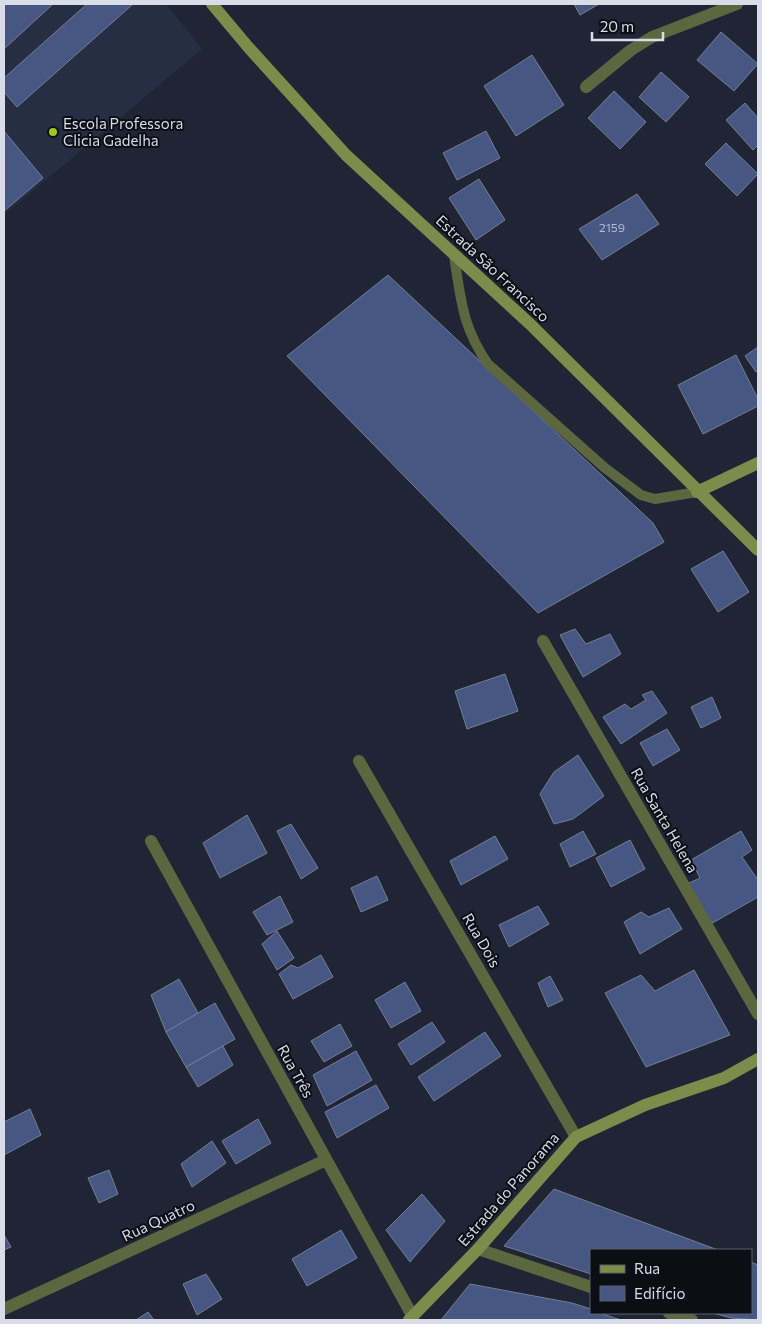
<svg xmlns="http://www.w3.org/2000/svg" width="762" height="1324" font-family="Commissioner,sans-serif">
	<rect width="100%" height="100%" fill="#1f2534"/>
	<path fill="#262e43" d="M4 4H166L202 49 4 215Z"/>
	<g fill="#475784" stroke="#767e90">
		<path d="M4 4H53L4 49Z"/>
		<path d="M87 4H133L17 107 4 92V78Z"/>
		<path d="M574 4H599L580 15Z"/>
		<path d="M721 32 758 64 734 91 697 60Z"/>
		<path d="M532 55 564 105 516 136 484 86Z"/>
		<path d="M661 72 689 97 666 122 639 97Z"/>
		<path d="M614 91 646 122 620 149 588 118Z"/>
		<path d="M745 103 758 118V145L753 150 726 120Z"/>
		<path d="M4 131 43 178 4 211Z"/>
		<path d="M486 131 500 158 457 180 443 153Z"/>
		<path d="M726 143 758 174 737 196 705 164Z"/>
		<path d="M479 179 505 220 476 240 449 198Z"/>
		<path d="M637 194 659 224 602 260 579 229Z"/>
		<path d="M388 275 653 523 664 542 538 613 287 356Z"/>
		<path d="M758 347V370L756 372 745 356Z"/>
		<path d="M736 355 758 399V406L703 434 678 385Z"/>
		<path d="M723 551 749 592 718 612 691 569Z"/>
		<path d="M575 629 586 644 610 634 621 654 583 677 560 635Z"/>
		<path d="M505 674 518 711 467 729 455 691Z"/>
		<path d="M652 691 667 713 621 744 603 717 625 704 631 709 646 700 642 695Z"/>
		<path d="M712 697 721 718 701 728 691 707Z"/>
		<path d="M667 729 680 750 653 766 640 743Z"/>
		<path d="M578 755 604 796 573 819 554 824 540 794 554 772Z"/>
		<path d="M247 815 267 853 220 878 203 843Z"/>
		<path d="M291 824 318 868 301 879 277 831Z"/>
		<path d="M583 831 596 854 570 867 560 844Z"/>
		<path d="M741 831 752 850 742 857 758 880V897L709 925 687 884 700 878 691 860Z"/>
		<path d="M495 836 508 859 461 885 450 861Z"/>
		<path d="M630 840 645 869 611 887 596 858Z"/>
		<path d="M377 876 388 900 361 912 351 888Z"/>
		<path d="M280 896 293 922 267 935 253 912Z"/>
		<path d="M538 906 549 924 509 947 499 925Z"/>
		<path d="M669 908 682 929 640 954 624 922 641 912 649 917Z"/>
		<path d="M277 931 294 958 277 970 262 944Z"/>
		<path d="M321 955 333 977 293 999 279 974 291 965 298 968Z"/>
		<path d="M694 970 730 1035 646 1067 605 993 641 975 655 991Z"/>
		<path d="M550 976 563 1000 548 1007 538 983Z"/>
		<path d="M179 979 198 1013 166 1032 151 995Z"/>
		<path d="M405 982 421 1011 391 1028 375 1000Z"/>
		<path d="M215 1003 235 1039 186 1067 166 1032Z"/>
		<path d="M432 1022 445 1042 411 1065 398 1044Z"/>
		<path d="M340 1024 352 1046 324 1062 311 1041Z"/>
		<path d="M485 1032 501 1056 434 1101 418 1077Z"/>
		<path d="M223 1046 233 1065 198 1087 186 1067Z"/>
		<path d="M356 1051 372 1080 327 1106 313 1075Z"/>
		<path d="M376 1085 389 1108 337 1138 325 1112Z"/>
		<path d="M30 1109 41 1135 4 1155V1122Z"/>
		<path d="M258 1119 271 1143 236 1164 222 1141Z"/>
		<path d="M212 1141 226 1163 192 1187 181 1164Z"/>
		<path d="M109 1170 118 1194 99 1203 88 1178Z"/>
		<path d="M554 1189 718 1250H591V1274L504 1246Z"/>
		<path d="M422 1194 445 1221 410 1262 386 1230Z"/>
		<path d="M341 1230 357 1258 307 1286 292 1259Z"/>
		<path d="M4 1235 11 1247 4 1250Z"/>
		<path d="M751 1262 758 1265V1320L731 1318 713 1313H751Z"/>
		<path d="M206 1274 222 1299 197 1315 183 1284Z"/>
		<path d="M470 1284 572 1303 591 1309V1313H600L621 1320H441Z"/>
		<path d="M148 1312 154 1320H136Z"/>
	</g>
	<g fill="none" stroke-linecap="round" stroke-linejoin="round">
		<path stroke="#5d673f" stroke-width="10" d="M454 256C461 299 462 327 488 364L605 468 641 495 655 499 697 492"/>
		<g stroke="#5d673f" stroke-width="12">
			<path d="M586 87 631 50 652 37 737 4"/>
			<path d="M543 641 758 1014"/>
			<path d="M359 761 576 1137"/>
			<path d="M151 841 413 1317"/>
			<path d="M478 1249 591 1287"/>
			<path d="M4 1309 326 1160"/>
			<path d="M669 1313 692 1320"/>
		</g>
		<g stroke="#7c8c4a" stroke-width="12">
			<path d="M212 4 249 48 346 155 530 324 758 550"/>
			<path d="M697 492 758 463"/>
			<path d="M409 1320 478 1249 576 1137 645 1105 724 1078 758 1059"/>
		</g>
	</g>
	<circle fill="#a8c71d" stroke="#0c0e15" stroke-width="2" cx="53" cy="132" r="5"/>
	<g text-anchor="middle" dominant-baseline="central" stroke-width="4" stroke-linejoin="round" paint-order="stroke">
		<g font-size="12" fill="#b4bccf">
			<text x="612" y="227">2159</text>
		</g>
		<g font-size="15" fill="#d9dde8" stroke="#0c0e15" text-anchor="start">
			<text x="63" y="123">Escola Professora<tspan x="63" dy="17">Clicia Gadelha</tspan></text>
		</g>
		<g font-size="15" fill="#d9dde8" stroke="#0c0e15">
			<text transform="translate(493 268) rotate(43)">Estrada São Francisco</text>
			<text transform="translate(665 820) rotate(60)">Rua Santa Helena</text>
			<text transform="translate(482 940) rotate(60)">Rua Dois</text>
			<text transform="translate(296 1071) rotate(61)">Rua Três</text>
			<text transform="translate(508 1189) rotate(-49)">Estrada do Panorama</text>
			<text transform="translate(158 1220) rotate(-25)">Rua Quatro</text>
		</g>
	</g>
	<rect width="762" height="1324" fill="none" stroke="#d9dde8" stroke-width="10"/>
	<rect x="590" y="1249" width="162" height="65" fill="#0c0e15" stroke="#5e6169"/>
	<rect x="600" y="1265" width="25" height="8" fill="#7c8c4a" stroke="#5e6169"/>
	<text x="634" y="1274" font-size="15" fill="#d9dde8">Rua</text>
	<rect x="600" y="1286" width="25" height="15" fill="#475784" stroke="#5e6169"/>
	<text x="634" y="1299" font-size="15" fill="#d9dde8">Edifício</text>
	<path d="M592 32v8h71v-8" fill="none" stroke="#d9dde8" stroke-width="2.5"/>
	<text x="600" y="32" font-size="15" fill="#d9dde8" stroke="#0c0e15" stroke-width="4" paint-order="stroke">20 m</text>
</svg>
